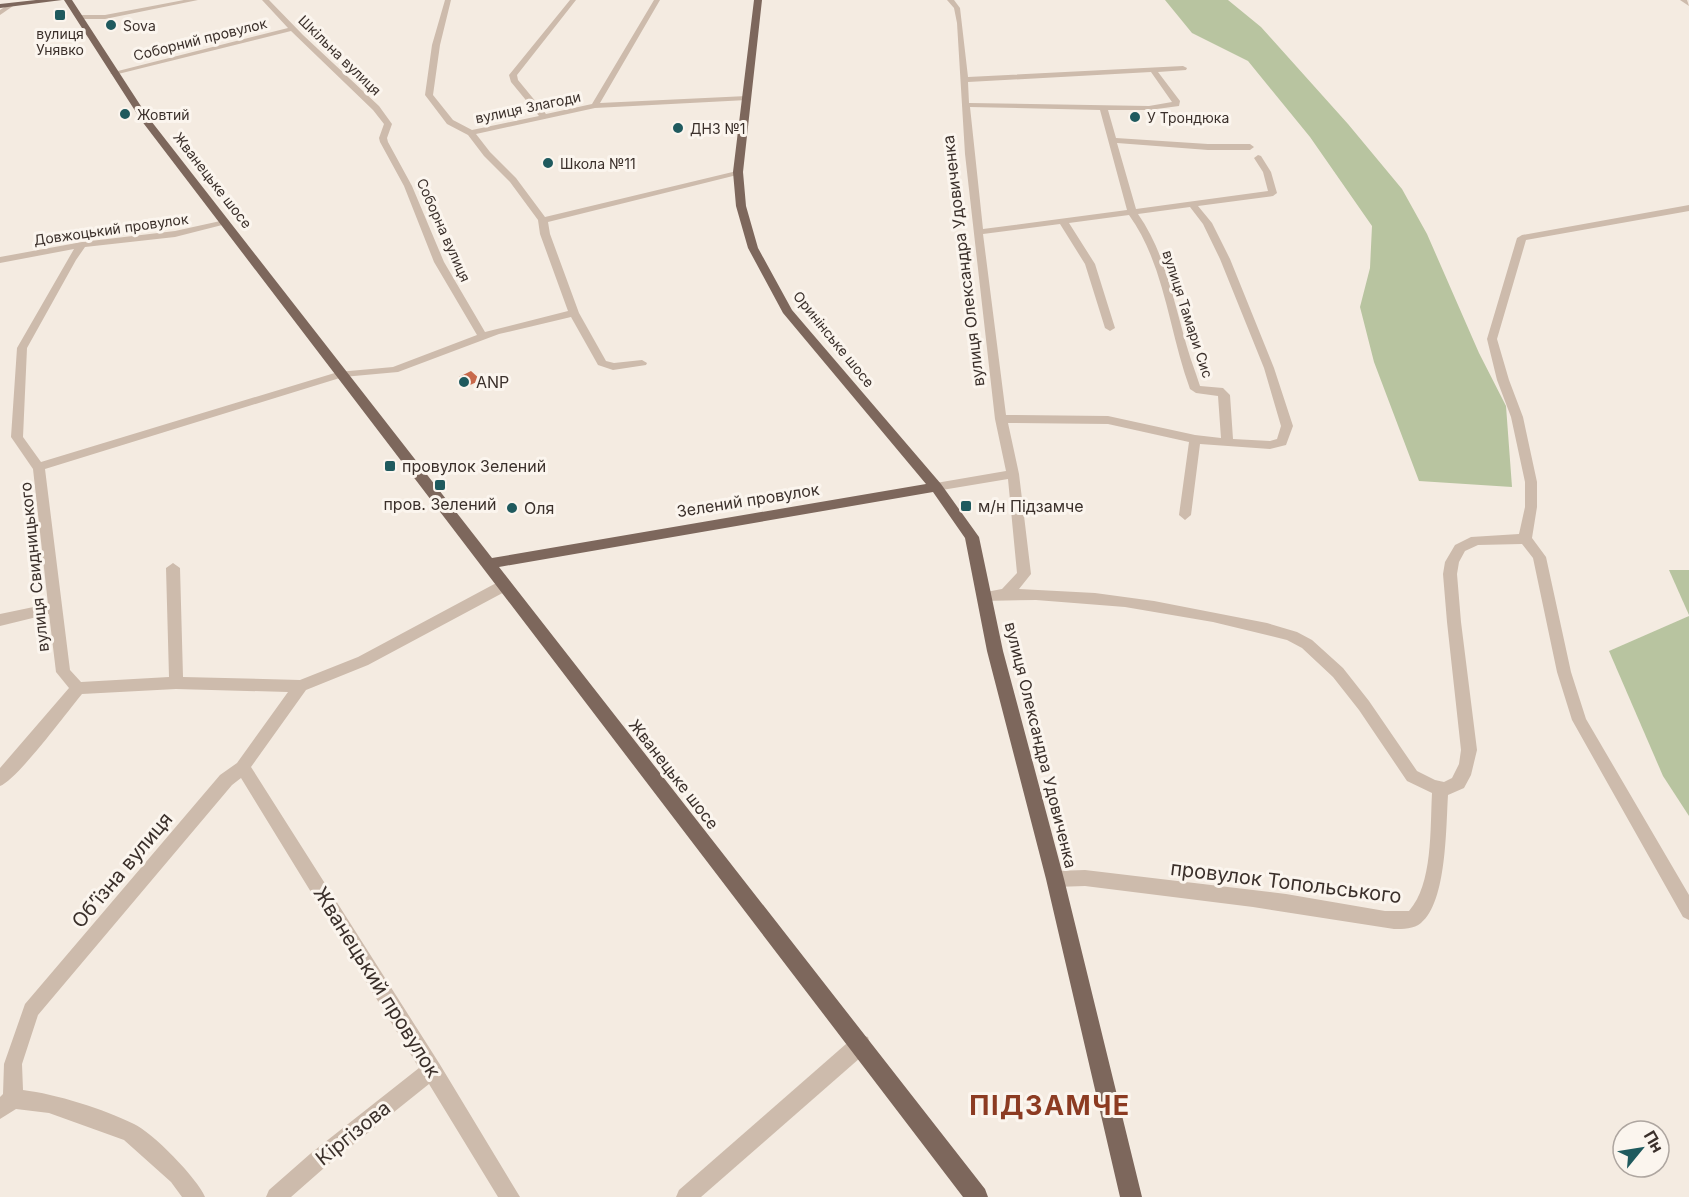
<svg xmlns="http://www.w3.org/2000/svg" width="1689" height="1197" font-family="Inter,sans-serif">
	<rect width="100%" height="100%" fill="#f4ebe1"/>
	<g fill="#b8c4a0">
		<path d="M1165 0H1228L1261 27 1348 124 1402 189 1427 234 1479 353 1506 406 1512 487 1419 481 1374 362 1360 307 1370 268 1372 226 1310 137 1248 61 1192 33Z"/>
		<path d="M1669 570H1689V615Z"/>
		<path d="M1689 616V816L1663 776 1609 651Z"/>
	</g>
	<path fill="#c8694b" d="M471 371 481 380 468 386 459 377Z"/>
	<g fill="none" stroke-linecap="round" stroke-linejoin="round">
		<g fill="#cdbbac" fill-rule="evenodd">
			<path d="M184 0H198L105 19H80L77 17 80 15H105Z"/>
			<path d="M262 0H269L303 35 379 106 392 124 387 138 388 142 412 186 444 262 485 332 568 311 540 234 538 220 510 182 484 156 468 135 447 124 425 95 432 45 445 0H451L440 45 433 95 453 120 472 130 539 116 511 82 509 75 570 0H576L517 75 518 80 546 114 592 104 654 0H660L600 103 747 96 751 98 747 100 595 108 476 134 490 152 516 178 545 217 741 170V174L548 222 550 234 579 313 606 361 614 363 642 360 647 363 646 365 613 370 598 365 571 317 499 334 398 372 343 377 45 469 70 670 81 682 169 677 166 568 173 563 180 568 183 677 300 680 358 657 500 581H510L512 585 510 589 368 665 306 690 251 767 439 1063 520 1197H498L429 1084 324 1168 291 1197H266L269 1190 310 1154 419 1068 241 778 232 785 38 1015 22 1064 23 1090C56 1094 104 1109 134 1124 152 1132 198 1179 205 1197H182L171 1182 124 1140 49 1113 16 1109 0 1119V1097L3 1094 4 1064 25 1004 220 775 237 763 288 692 176 689 82 694C67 712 17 780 0 786V768L69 688 56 672 49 614 0 626V614L48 604 33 469 11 437 17 348 74 249 0 263V257L82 242 175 231 225 220 230 223 175 237 85 247 76 260 27 348 23 437 41 462 338 372 393 367 477 335 434 262 404 186 380 142 379 138 384 124 373 110 291 31 114 75 110 73 288 28Z"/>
			<path d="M947 0H954L960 8 968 77 1183 66 1187 68 1186 70 1158 72 1180 101 1179 106 1149 110H1108L1116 138 1208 144H1250L1254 147 1250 150H1208L1117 143 1136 209 1268 191 1263 172 1254 158 1258 155 1261 156 1271 172 1277 193 1273 196 1198 206 1212 223 1230 259 1274 368 1293 426 1286 445 1270 449 1200 444 1191 515 1185 520 1179 515 1189 442 1108 424 1008 423 1019 474 1031 574 1019 589 1095 593 1154 601 1267 623 1297 632 1312 640 1343 668 1369 701 1417 771 1435 780 1444 782 1452 778 1459 764 1461 750 1447 622 1443 574 1445 562 1455 545 1471 537 1519 534 1525 507V482L1511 417 1497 380 1487 339 1517 238 1522 235 1689 205V211L1526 240 1497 339 1509 380 1523 417 1537 482V507L1532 538 1546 557 1571 672 1586 719 1689 895V920L1683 917 1572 720 1557 672 1533 558 1522 544 1478 545 1465 551 1459 562 1457 574 1461 622 1477 750 1471 775 1464 788 1448 795C1446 826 1447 902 1421 923 1414 929 1403 929 1394 929L1253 907 1085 886 1055 887 1049 885 1047 879 1049 873 1055 871 1085 870 1286 894 1385 911H1409C1433 884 1430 829 1432 793L1407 781 1359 710 1333 677 1302 648 1287 640 1213 622 1125 607 1036 600 981 601 979 597 981 593 1002 589 1017 573 1008 479 936 491 930 487 936 483 1006 471 995 419 965 154 957 23 954 8ZM1151 72 1172 102 1149 106 969 103 968 82ZM970 107 1100 110 1127 210 983 229ZM1190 207 1203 224 1220 259 1264 368 1281 426 1277 439 1270 441 1233 439 1230 395 1223 388 1200 386 1196 374C1176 321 1171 261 1138 214ZM1129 215C1165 265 1169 332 1190 389L1196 393 1218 396 1221 438 1195 435 1108 416 1006 415 983 234 1060 224 1085 264 1105 328 1110 331 1115 328 1095 264 1069 223Z"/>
			<path d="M1680 0H1687L1689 6Z"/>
			<path d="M11 3 16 4 0 15V10Z"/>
			<path d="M861 1035 868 1037 870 1044 868 1051 701 1197H676L679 1190 854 1037Z"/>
		</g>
		<g fill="#7d675c" fill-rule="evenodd">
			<path d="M36 0H62L0 8V4Z"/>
			<path d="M64 0H72L148 117 492 558 926 484 783 313 748 248 736 206 733 172 754 0H762L743 172 746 206 758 248 792 310 941 484 979 537 1003 651 1064 879 1142 1197H1120L1046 879 987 651 965 538 933 492 499 567 985 1189 988 1197H963L141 120Z"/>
		</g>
	</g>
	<g fill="#1f5a5e" stroke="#fbf5ee" stroke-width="2">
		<rect x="54" y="9" width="12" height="12" rx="3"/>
		<circle cx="111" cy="25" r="6"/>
		<circle cx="125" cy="114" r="6"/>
		<circle cx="1135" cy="117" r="6"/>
		<circle cx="678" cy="128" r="6"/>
		<circle cx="548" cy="163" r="6"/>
		<circle cx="464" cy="382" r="6"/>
		<rect x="384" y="460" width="12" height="12" rx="3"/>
		<rect x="434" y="479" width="12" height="12" rx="3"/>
		<rect x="960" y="500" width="12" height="12" rx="3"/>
		<circle cx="512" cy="508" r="6"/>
	</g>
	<g text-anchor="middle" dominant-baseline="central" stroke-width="6" stroke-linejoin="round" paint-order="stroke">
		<g font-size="14" fill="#3b302b" stroke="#fbf5ee" text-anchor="start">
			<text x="123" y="25">Sova</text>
			<text x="60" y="33" text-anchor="middle">вулиця<tspan x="60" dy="16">Унявко</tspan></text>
			<text x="137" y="114">Жовтий</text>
			<text x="1147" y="117">У Трондюка</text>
			<text x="690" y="128">ДНЗ №1</text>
			<text x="560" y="163">Школа №11</text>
		</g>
		<g font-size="14" fill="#3b302b" stroke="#fbf5ee">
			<text transform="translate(200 39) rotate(-14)">Соборний провулок</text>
			<text transform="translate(340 55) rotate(44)">Шкільна вулиця</text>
			<text transform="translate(528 107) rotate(-12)">вулиця Злагоди</text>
			<text transform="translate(213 180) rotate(52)">Жванецьке шосе</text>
			<text transform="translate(111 229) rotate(-8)">Довжоцький провулок</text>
			<text transform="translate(444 230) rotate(66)">Соборна вулиця</text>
			<text transform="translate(1188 314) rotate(72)">вулиця Тамари Сис</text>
			<text transform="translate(834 339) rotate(51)">Оринінське шосе</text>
		</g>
		<g font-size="16" fill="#3b302b" stroke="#fbf5ee">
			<text transform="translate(963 261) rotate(-97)">вулиця Олександра Удовиченка</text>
			<text transform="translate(748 500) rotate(-9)">Зелений провулок</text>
			<text transform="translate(34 567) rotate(-96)">вулиця Свидницького</text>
			<text transform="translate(1041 745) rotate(76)">вулиця Олександра Удовиченка</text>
			<text transform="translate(674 774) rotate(52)">Жванецьке шосе</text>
		</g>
		<g font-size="16" fill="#3b302b" stroke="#fbf5ee" text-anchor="start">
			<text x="476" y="382">ANP</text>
			<text x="402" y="466">провулок Зелений</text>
			<text x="440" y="504" text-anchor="middle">пров. Зелений</text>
			<text x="978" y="506">м/н Підзамче</text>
			<text x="524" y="508">Оля</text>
		</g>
		<g font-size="20" fill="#3b302b" stroke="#fbf5ee">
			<text transform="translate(122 870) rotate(-50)">Обʼїзна вулиця</text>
			<text transform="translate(1286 882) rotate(7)">провулок Топольського</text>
			<text transform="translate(377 982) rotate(58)">Жванецький провулок</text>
			<text transform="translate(353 1133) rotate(-39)">Кіргізова</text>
		</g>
		<g font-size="27" font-weight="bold" letter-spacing="1.5" fill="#8c3b22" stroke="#fbf5ee">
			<text x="1050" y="1105">ПІДЗАМЧЕ</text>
		</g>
	</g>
	<g transform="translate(1641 1149) rotate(60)"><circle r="28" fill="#fbf5ee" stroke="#aea6a0" stroke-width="1.5"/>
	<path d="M0-4.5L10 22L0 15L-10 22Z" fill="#1f5a5e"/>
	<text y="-9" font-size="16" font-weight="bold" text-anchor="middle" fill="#3b302b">Пн</text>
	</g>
</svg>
